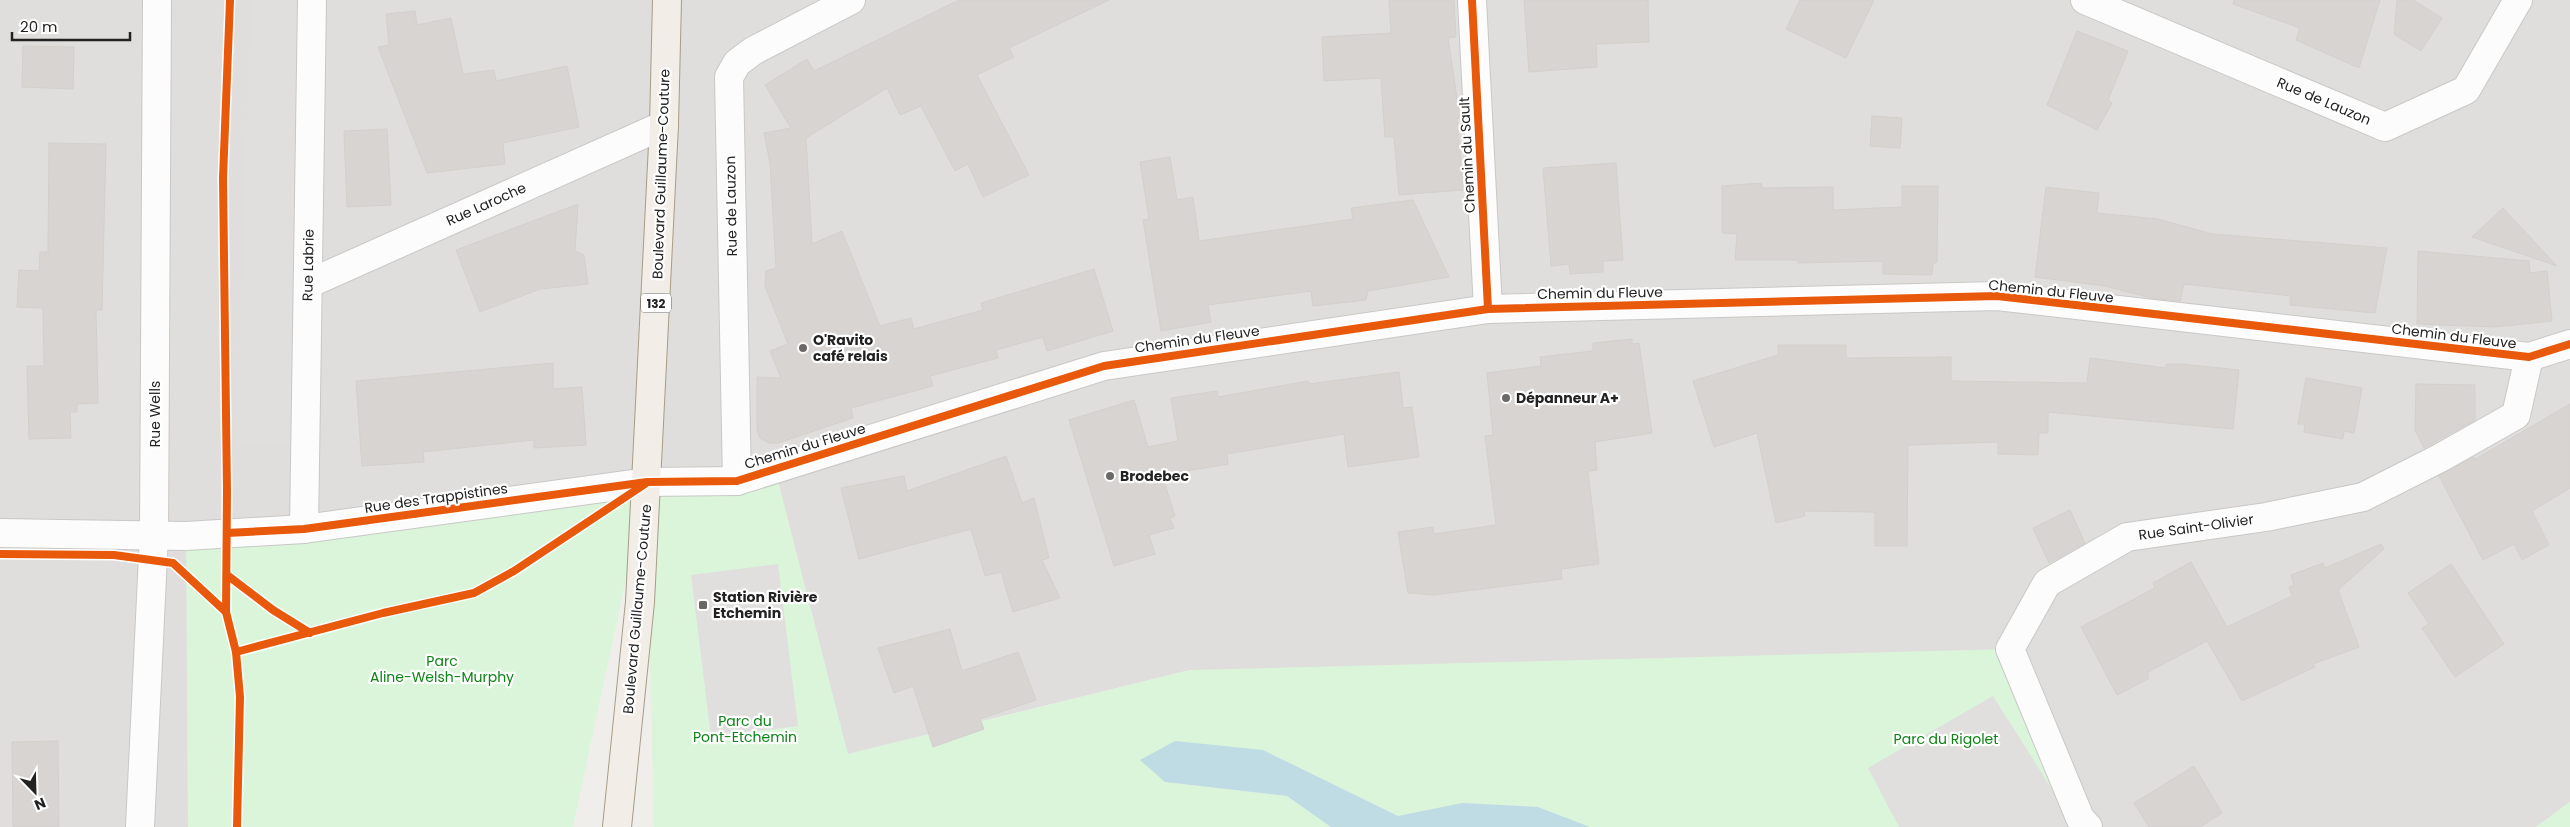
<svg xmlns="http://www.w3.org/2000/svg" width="2570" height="827" font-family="Poppins,sans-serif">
	<rect width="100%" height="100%" fill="#f0eeeb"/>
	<path fill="#dfdedc" d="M0 0H2570V802L2536 827H2088L1190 670 848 754 737 481 187 536 188 827H0Z"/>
	<g fill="#daf5da">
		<path d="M775 469 848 754 1190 670 2010 649 2088 827H1590L1538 807 1463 803 1398 816 1263 750 1165 782 1287 796 1331 827H654L646 485 573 827H188L186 536Z"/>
		<path d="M2570 802V827H2536Z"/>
	</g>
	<g fill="#e0dfde">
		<path d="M251 0H312L305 445H236Z"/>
		<path d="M778 564 798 726 711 737 691 575Z"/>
		<path d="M1993 696 2076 827H1899L1868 768Z"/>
	</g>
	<path fill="#bfdbe3" d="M1175 741 1263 750 1398 816 1462 803 1538 807 1590 827H1331L1287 796 1165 782 1140 760Z"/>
	<g fill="#d7d4d2" stroke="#d3d0cc">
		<path d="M959 0H1109L1009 48 1014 57 977 75 1029 175 983 197 968 164 955 171 921 106 900 115 887 88 806 138 812 244 842 231 880 326 911 318 914 329 983 310 981 303 1094 269 1113 331 1047 351 1043 337 996 350 998 358 930 376 933 386 851 408 853 418 778 443H769L760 438 757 430V377L781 378 770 351 788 344 765 286 766 271 776 268 770 163 764 133 791 128 765 85 807 59 814 71Z"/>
		<path d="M1389 0H1454L1456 37 1448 38 1460 118 1457 119 1463 190 1399 195 1394 137H1385L1381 78 1324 81 1322 37 1391 33Z"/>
		<path d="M1524 0H1648L1649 42 1596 44 1597 67 1529 72Z"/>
		<path d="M1800 0H1874L1846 58 1786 29Z"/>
		<path d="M2234 0H2380L2359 68 2296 40 2300 28 2233 4Z"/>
		<path d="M2397 0H2413L2442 18 2421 51 2394 34Z"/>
		<path d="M415 11 417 25 451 18 463 74 494 70 496 81 567 66 579 127 503 143 505 164 427 173 378 47 389 45 386 14Z"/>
		<path d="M2077 31 2128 51 2108 100 2112 103 2097 130 2047 105Z"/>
		<path d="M23 46 74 47 73 89 22 87Z"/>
		<path d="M1872 116 1902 118 1900 148 1870 146Z"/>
		<path d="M387 129 391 205 347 207 344 131Z"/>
		<path d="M49 143 106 144 102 310H96L98 403 77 404V412H70L71 438 29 439 27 366H44L43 308 17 307 19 270 39 271 40 252H48Z"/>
		<path d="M1170 157 1177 200 1193 197 1199 241 1353 219 1351 208 1413 200 1449 277 1368 291 1366 300 1313 306 1311 291 1208 305 1211 322 1161 331 1143 220 1149 219 1140 162Z"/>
		<path d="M1616 163 1623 260 1603 261V272L1570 274 1569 264 1551 266 1543 168Z"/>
		<path d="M1761 183 1762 188 1833 187V210L1902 207V186H1938L1937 262 1933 264 1932 275 1883 274V261L1798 263V260H1735L1737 234 1722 233V186Z"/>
		<path d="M2046 187 2099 193 2097 213 2158 219 2212 234 2387 248 2375 313 2290 305 2291 296 2184 284 2180 301 2151 298 2105 286 2035 277Z"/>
		<path d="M578 204 575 251 584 255 588 284 540 289 480 312 456 250Z"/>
		<path d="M2503 208 2557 266 2472 237Z"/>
		<path d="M2418 251 2529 261 2530 273 2547 271 2552 321 2495 327 2417 324Z"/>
		<path d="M1632 339V344L1639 343 1652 433 1595 442 1597 470 1588 471 1599 564 1561 569 1562 579 1433 595 1408 593 1398 532 1433 527 1434 534 1496 525 1485 436 1493 435 1487 373 1541 366 1540 357 1593 351V343Z"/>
		<path d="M1778 345H1846V358L1951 357V381L2087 383 2090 358 2166 368V364H2180L2239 370 2233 429 2048 412V433H2039L2038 455 1998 454V442L1908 445 1907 546H1875V512L1804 511 1805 516 1776 523 1757 433 1714 447 1693 381 1778 355Z"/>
		<path d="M553 363V389L582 387 586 445 534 448V440L423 452 424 462 362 466 356 381Z"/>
		<path d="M1399 372 1403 408 1412 407 1419 457 1348 467 1344 434 1227 454 1228 464 1162 475 1175 516 1170 518 1174 528 1149 535 1155 554 1114 566 1069 420 1134 400 1148 447 1178 441 1171 398 1217 391 1218 397 1308 381 1309 384Z"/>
		<path d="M2306 378 2362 388 2354 433 2344 431 2343 439 2304 432 2305 424H2298Z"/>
		<path d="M2416 384 2475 385V420L2424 448 2415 430Z"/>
		<path d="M2570 404V488L2532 511 2549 545 2522 560 2514 544 2483 560 2439 476 2474 457V460Z"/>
		<path d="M1006 456 1022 503 1034 498 1049 558 1042 560 1060 598 1013 612 1001 572 985 576 971 529 859 559 841 488 904 476 907 491Z"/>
		<path d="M2070 510 2085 543 2049 563 2033 528Z"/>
		<path d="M2381 544 2384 549 2338 590 2359 647 2313 664 2315 667 2242 701 2207 641 2148 672V679L2117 695 2081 627 2155 588 2153 583 2191 562 2227 627 2292 596 2289 587 2294 585 2291 575 2323 563 2325 568Z"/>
		<path d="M2451 564 2504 644 2455 677 2422 628 2429 624 2408 593Z"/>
		<path d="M950 629 962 671 1018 652 1036 700 980 719 984 729 933 747 913 686 894 693 878 648Z"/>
		<path d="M58 741 59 827H13L12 742Z"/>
		<path d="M2194 766 2222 813 2200 827H2149L2134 803Z"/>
	</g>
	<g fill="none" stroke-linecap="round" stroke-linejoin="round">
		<g stroke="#c9c8c7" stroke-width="30">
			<g id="minor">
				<path d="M1472 0 1488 309"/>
				<path d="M2085 0 2385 127 2466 90 2518 0"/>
				<path d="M308 284 664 125"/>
				<path d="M737 481 729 77 737 63 753 51 851 0"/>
				<path d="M304 529 312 0"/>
				<path d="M0 533 186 536 304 529 647 482 737 481 1104 366 1488 309 1997 296 2529 357 2570 344"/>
				<path d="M140 827 154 535 157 0"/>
				<path d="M2088 827 2080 818 2010 649 2047 583 2127 537 2266 517 2363 497 2440 458 2516 415 2529 357"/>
			</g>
		</g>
		<g stroke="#a79c86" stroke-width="30">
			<path id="major" d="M617 827 640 602 664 125 667 0"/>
		</g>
		<use href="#minor" stroke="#fdfcfc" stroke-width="28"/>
		<use href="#major" stroke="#f3ede7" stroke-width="28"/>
		<g stroke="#fff" stroke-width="11">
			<g id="cycleway">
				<path d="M230 0 223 178 227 491 226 612 236 652 240 697 237 827"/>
				<path d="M1472 0 1488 309"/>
				<path d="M227 533 304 529 647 482 737 481 1104 366 1488 309 1997 296 2529 357 2570 344"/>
				<path d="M0 554 114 555 173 563 226 612"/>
				<path d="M227 575 273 610 310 633"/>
				<path d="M236 652 383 613 474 593 514 571 645 484"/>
			</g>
		</g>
		<use href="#cycleway" stroke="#e8590c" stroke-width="8"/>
	</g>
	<g fill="#6a6968" stroke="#fff" stroke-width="2">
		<circle cx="803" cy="348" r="5"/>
		<circle cx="1506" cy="398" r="5"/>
		<circle cx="1110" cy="476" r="5"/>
		<rect x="698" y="600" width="10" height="10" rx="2.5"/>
	</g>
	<g text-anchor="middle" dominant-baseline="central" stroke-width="4.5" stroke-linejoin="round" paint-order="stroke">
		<rect fill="#fff" stroke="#646464" stroke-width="1" x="641" y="293.5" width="30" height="19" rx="4"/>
		<g font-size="12" font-weight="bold" fill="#222">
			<text x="656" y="303">132</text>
		</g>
		<g font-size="14" fill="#222" stroke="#fff">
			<text transform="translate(2324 101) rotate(23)">Rue de Lauzon</text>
			<text transform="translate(1467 155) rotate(-93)">Chemin du Sault</text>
			<text transform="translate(661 174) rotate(-88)">Boulevard Guillaume-Couture</text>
			<text transform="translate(486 204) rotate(-24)">Rue Laroche</text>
			<text transform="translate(731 206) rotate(-91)">Rue de Lauzon</text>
			<text transform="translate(308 265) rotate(-89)">Rue Labrie</text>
			<text transform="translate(2051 291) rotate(6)">Chemin du Fleuve</text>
			<text transform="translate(1600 293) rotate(-1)">Chemin du Fleuve</text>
			<text transform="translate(2454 336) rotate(7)">Chemin du Fleuve</text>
			<text transform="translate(1197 339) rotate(-8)">Chemin du Fleuve</text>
			<text transform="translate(155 414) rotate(-90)">Rue Wells</text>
			<text transform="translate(805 446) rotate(-17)">Chemin du Fleuve</text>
			<text transform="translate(436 498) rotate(-8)">Rue des Trappistines</text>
			<text transform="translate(2196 527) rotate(-8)">Rue Saint-Olivier</text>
			<text transform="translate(637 609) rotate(-85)">Boulevard Guillaume-Couture</text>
		</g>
		<g font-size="14" font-weight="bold" fill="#222" stroke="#fff" text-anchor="start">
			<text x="813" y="340">O'Ravito<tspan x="813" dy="16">café relais</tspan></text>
			<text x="1516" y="398">Dépanneur A+</text>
			<text x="1120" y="476">Brodebec</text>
			<text x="713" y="597">Station Rivière<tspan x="713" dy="16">Etchemin</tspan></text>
		</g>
		<g font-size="14" fill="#0c8416" stroke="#fff">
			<text x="442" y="661">Parc<tspan x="442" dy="16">Aline-Welsh-Murphy</tspan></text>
			<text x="745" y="721">Parc du<tspan x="745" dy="16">Pont-Etchemin</tspan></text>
			<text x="1946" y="739">Parc du Rigolet</text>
		</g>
	</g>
	<g transform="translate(35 792) rotate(157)" stroke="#ffffff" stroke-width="4" paint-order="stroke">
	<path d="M0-4L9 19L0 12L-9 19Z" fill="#222222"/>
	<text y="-8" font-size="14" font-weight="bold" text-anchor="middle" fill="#222222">N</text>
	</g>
	<path d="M12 32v8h118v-8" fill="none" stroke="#222222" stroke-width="2.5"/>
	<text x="20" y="32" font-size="15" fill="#222222" stroke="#ffffff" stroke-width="4" paint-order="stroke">20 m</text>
</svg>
